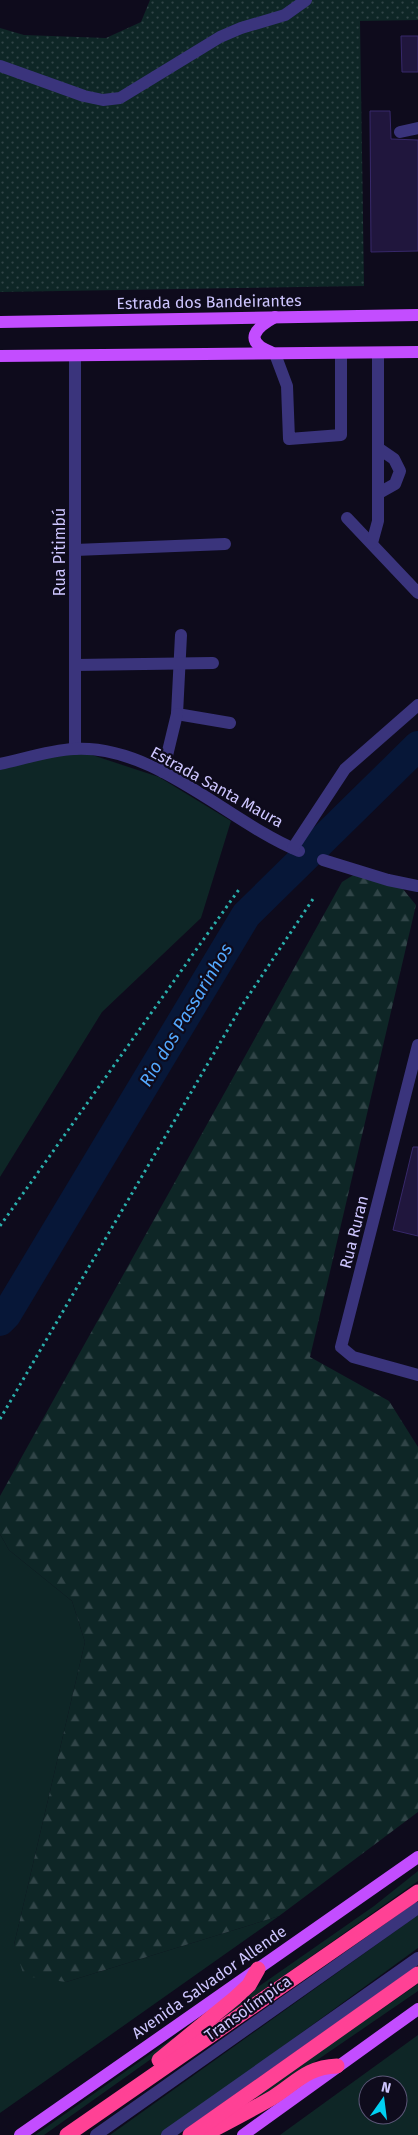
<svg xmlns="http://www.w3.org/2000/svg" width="418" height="2135" font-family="'Fira Sans',sans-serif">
	<defs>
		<pattern id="forest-firs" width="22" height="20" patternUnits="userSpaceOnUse" patternTransform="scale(1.25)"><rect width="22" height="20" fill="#0e2626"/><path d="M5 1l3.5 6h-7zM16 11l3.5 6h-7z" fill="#304447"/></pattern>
		<pattern id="garden-dots" width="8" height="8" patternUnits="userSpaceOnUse" patternTransform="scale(1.25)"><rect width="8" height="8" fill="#0e2626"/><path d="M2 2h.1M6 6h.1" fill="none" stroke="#304447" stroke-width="1.8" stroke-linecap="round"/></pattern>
	</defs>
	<rect width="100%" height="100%" fill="#0e0b1c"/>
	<g fill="#0e2626" fill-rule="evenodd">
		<path d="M74 749 159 777 231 821 201 918 102 1012 0 1177V765Z"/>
		<path d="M0 1534 9 1550 72 1601 85 1642 14 1945 66 1982 279 1916 0 2113Z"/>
		<path d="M418 1871V1881L221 2020 232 2005 374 1906Z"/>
		<path d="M418 1915V1948L161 2135H110Z"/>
		<path d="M418 1984V1991L269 2093 256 2099V2096Z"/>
		<path d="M418 2035V2135H280ZM368 2085H398V2115H368Z"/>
		<path d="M173 2038 175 2042 44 2135H35Z"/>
	</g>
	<path fill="url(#forest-firs)" d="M355 874 402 888 416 905 310 1357 389 1401 418 1447V1812L279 1916 66 1982 24 1976 14 1945 85 1642 72 1601 9 1550 0 1534V1496L342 882Z"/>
	<path fill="url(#garden-dots)" d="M150 0H418V20L360 21 364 286 0 292V28L24 35 106 38 141 22Z"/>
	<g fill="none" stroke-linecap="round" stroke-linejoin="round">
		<path stroke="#071738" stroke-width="30" d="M0 1321 6 1315 246 915 418 746"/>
	</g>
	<g fill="#20163d" stroke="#37286a">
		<path d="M401 36H418V72H402Z"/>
		<path d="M370 111H390L391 139 418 140V251L371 252Z"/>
		<path d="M413 1147H418V1236L393 1230Z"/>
	</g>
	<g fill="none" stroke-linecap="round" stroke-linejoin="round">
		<g stroke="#2aafac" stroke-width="3" stroke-dasharray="2.5 4" stroke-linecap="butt">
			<path d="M0 1226 240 888"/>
			<path d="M0 1419 241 1007 315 896"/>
		</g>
		<g stroke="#3a347c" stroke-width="12">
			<path d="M0 66 84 96 103 100 120 98 220 37 241 28 285 15 306 0"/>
			<path d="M400 132 418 128"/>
			<path d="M275 354 287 386 289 439 341 435V353"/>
			<path d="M378 448 394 459 400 471 395 484 379 493"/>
			<path d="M347 518 418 593"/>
			<path d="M372 543 378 521V353"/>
			<path d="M75 550 225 544"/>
			<path d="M181 635 177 714 230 723"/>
			<path d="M75 665 213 663"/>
			<path d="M75 749V356"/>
			<path d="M0 764C23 759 51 750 74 749 155 744 228 822 299 851"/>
			<path d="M163 772 177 714"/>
			<path d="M293 848 345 769 418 705"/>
			<path d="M323 860 388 880 418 886"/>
			<path d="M418 1045 341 1347 353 1357 418 1375"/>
			<path d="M96 2135 418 1908"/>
			<path d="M167 2135 418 1958"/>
		</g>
		<g stroke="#c34dff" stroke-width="12">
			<path d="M0 322 418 315"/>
			<path d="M271 352C243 341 255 328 275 317"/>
			<path d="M0 356 418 352"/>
			<path d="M20 2135 418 1857"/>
			<path d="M243 2135 418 2009"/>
		</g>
		<g stroke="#ff4195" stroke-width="15">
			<path d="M159 2060 235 1998 249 1985 258 1969"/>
			<path d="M209 2132C230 2121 251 2110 272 2098 296 2083 307 2067 337 2066"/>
			<path d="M67 2135 418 1892"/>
			<path d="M190 2135 418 1974"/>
		</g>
	</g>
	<g text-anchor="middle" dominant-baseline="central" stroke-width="4.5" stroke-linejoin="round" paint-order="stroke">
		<g font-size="16" fill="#cec6ff" stroke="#0e0b1c">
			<text transform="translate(209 302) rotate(-1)">Estrada dos Bandeirantes</text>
			<text transform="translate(59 552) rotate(-90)">Rua Pitimbú</text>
			<text transform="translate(217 787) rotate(29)">Estrada Santa Maura</text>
			<text transform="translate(354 1232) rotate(-76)">Rua Ruran</text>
			<text transform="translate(209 1982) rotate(-35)">Avenida Salvador Allende</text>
			<text transform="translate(248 2008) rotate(-35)">Transolímpica</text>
		</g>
		<g font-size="18" font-style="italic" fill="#54a9ff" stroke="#0e0b1c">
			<text transform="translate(186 1015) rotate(-59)">Rio dos Passarinhos</text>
		</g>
	</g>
	<g transform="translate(383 2100) rotate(14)"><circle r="24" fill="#0e0b1c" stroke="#5b5677"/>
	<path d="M0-4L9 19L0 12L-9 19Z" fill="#00d0f1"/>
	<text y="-8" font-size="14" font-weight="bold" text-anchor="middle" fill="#cec6ff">N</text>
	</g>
</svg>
